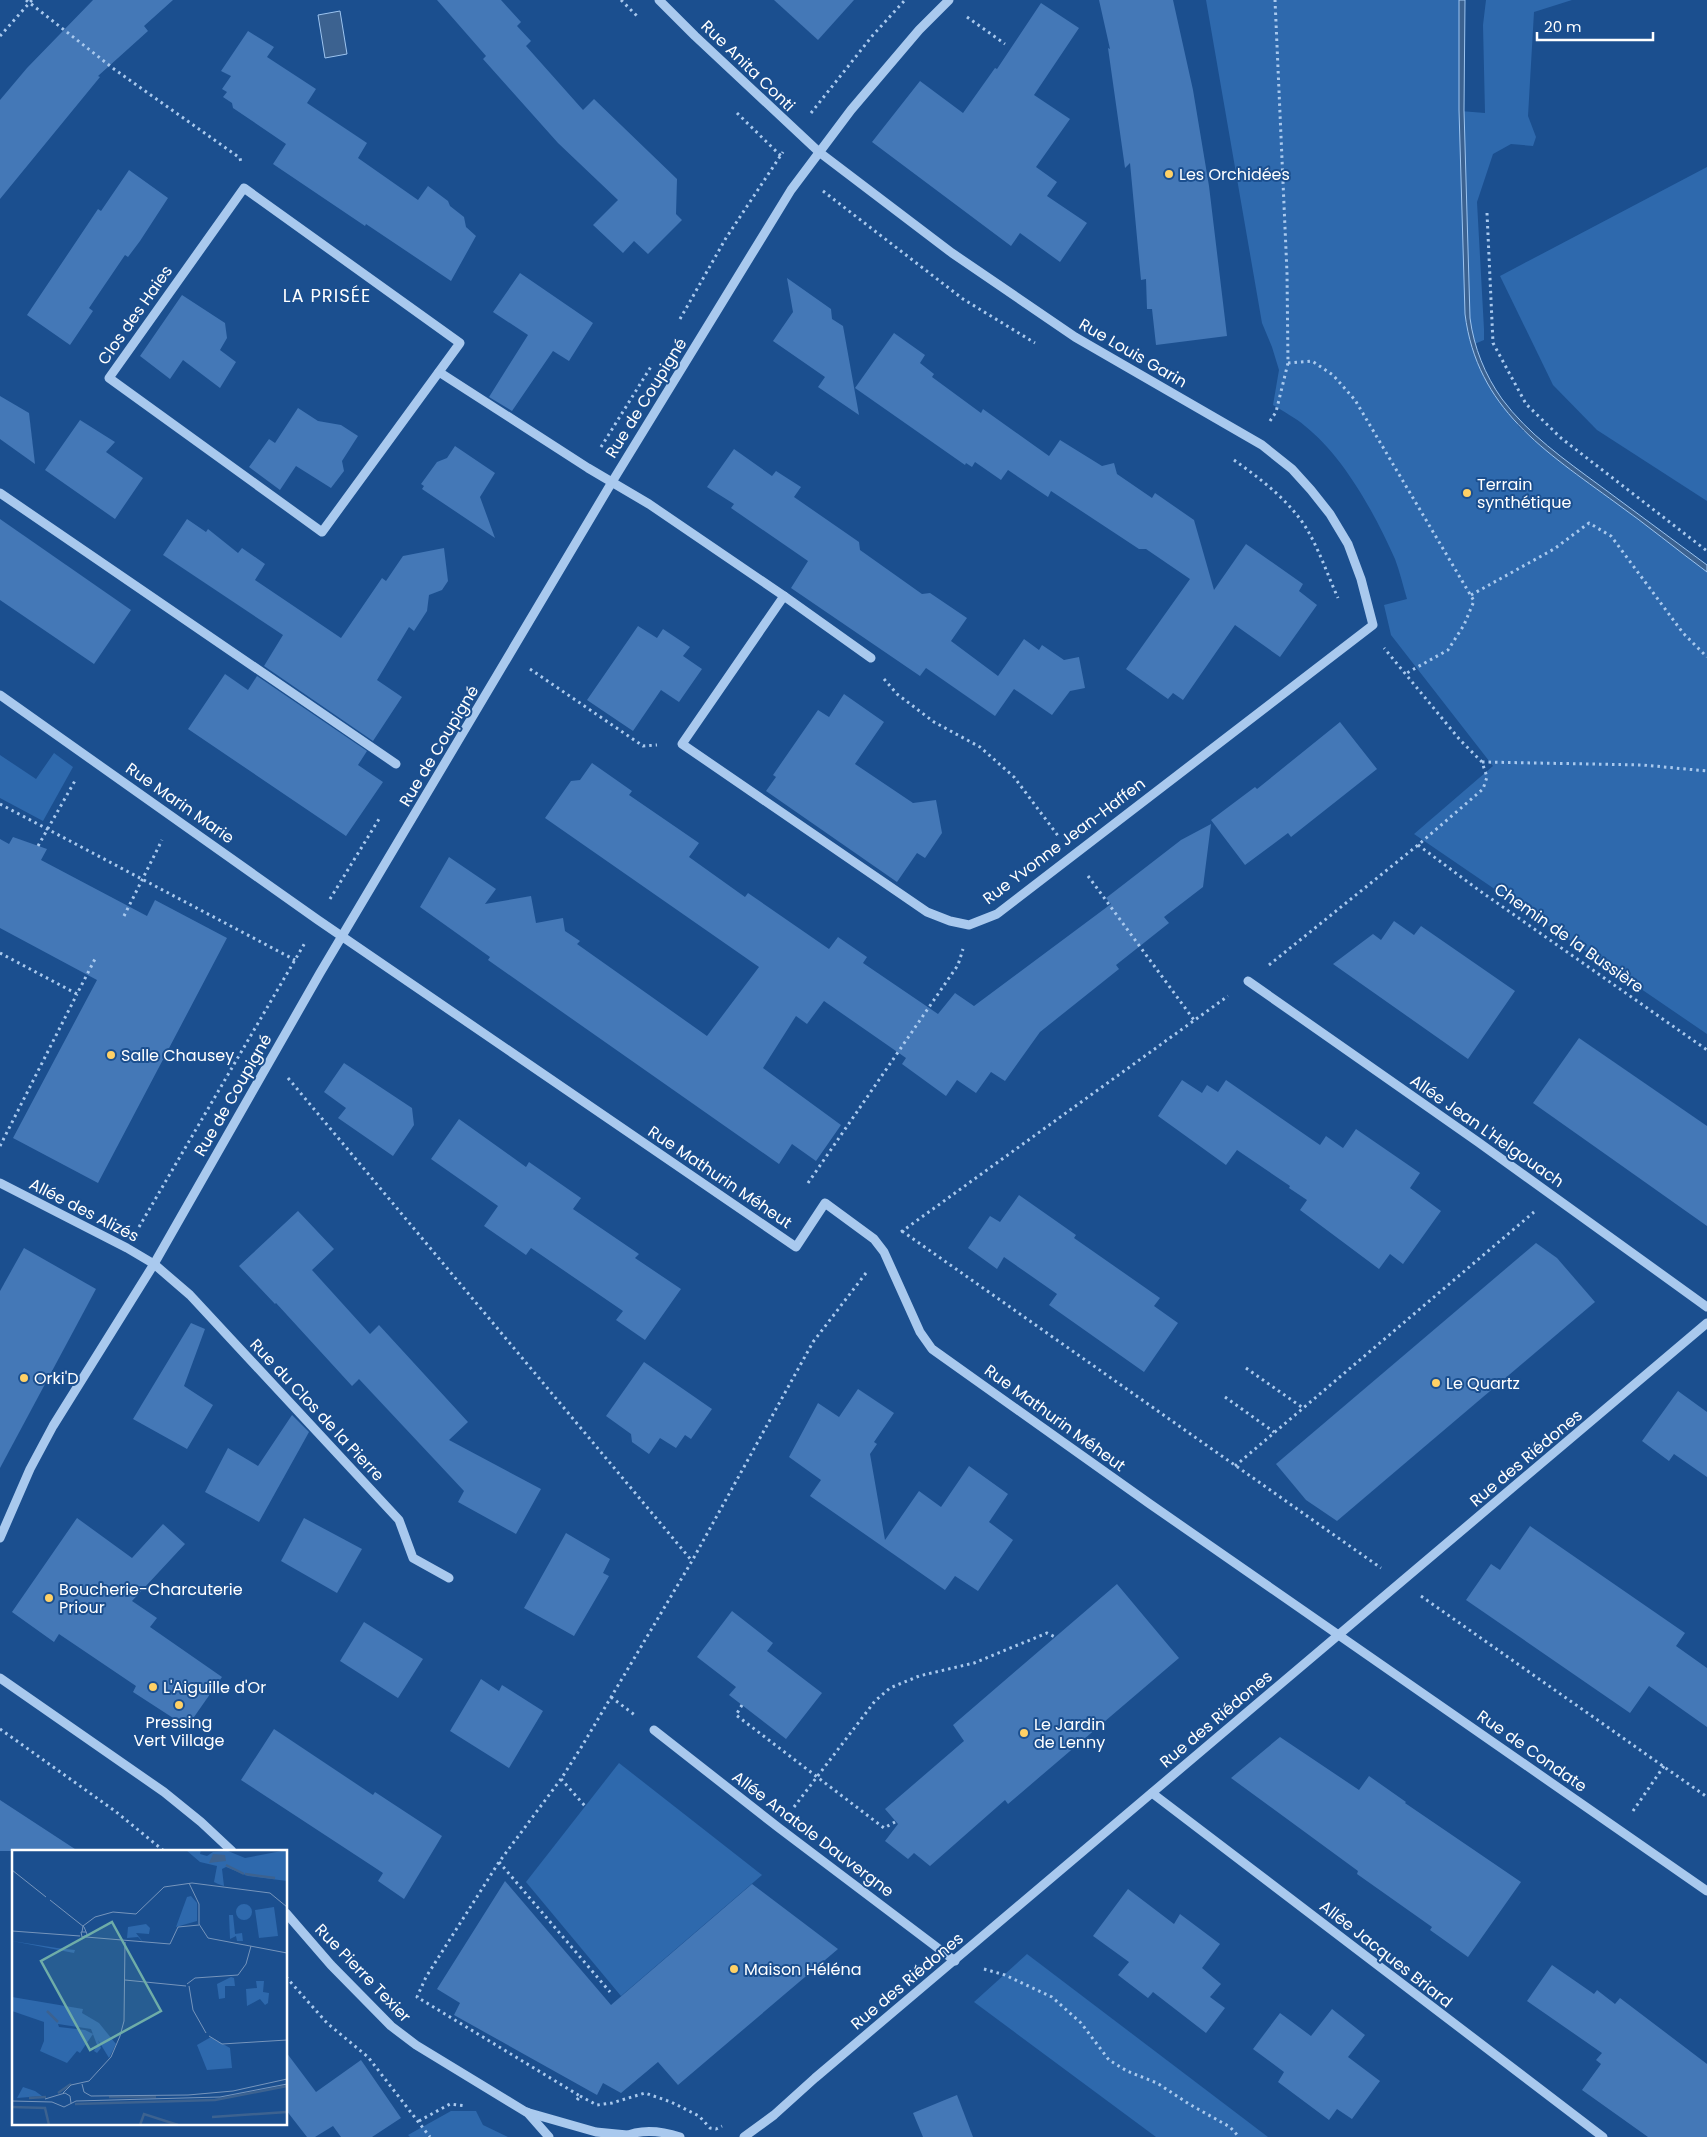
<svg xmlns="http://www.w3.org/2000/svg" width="1707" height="2137" font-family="Poppins,sans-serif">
	<rect width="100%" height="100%" fill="#1b4f8f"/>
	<g fill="#2e69ad">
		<path d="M1206 0H1461L1460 111 1485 113 1483 25 1486 0H1572L1534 12 1528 116 1536 137 1533 146 1511 144 1493 154 1477 202 1484 329V340L1472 345 1478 364 1519 427 1559 461 1707 570V1034L1414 834 1493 766 1391 635 1384 605 1407 599C1403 586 1400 572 1395 559 1375 514 1344 457 1305 426 1296 418 1284 412 1273 405L1279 370 1272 347 1262 323Z"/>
		<path d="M1707 167V501L1597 430 1553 385 1500 276Z"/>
		<path d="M54 753 73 767 43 821 0 798V755L36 779Z"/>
		<path d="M619 1763 762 1875 621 1996 526 1882Z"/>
		<path d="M1027 1954 1268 2137H1156L974 2002Z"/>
		<path d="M451 2111H476L483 2125 508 2137H410L408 2135Z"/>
	</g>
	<g fill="#3c6290" stroke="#9cc4f0">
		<path d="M1459 0H1465L1464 110 1470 318C1474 348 1485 375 1502 399 1528 434 1565 460 1599 485 1635 512 1671 538 1707 565V572C1676 549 1647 525 1616 503 1545 451 1477 409 1465 314L1459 110Z"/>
		<path d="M340 11 347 54 325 58 318 15Z"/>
	</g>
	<g fill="#4478b7">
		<path d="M93 0H173L144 26 148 31 98 76 100 77 0 199V100L27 68Z"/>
		<path d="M437 0H501L521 22 517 26 531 41 526 46 583 110 594 99 677 179 676 214 682 220 648 254 634 241 623 253 593 225 618 200 558 143 483 59 486 56Z"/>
		<path d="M774 0H854L818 40Z"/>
		<path d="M1099 0H1173L1193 90 1209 186 1227 336 1156 345 1152 309H1147L1146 279 1141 280 1130 163 1125 168 1108 48 1110 49Z"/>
		<path d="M1041 3 1079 28 1034 95 1070 119 1036 167 1057 182 1047 196 1087 223 1060 262 1020 233 1011 246 872 142 920 81 963 113 995 68 997 69Z"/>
		<path d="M248 31 274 47 267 57 316 89 307 103 367 143 358 158 418 200 428 186 448 201 450 206 464 217 466 227 476 236 451 281 366 224 365 226 273 164 286 144 233 108 232 103 223 97 227 92 222 89 231 76 221 71Z"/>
		<path d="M129 170 168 198 140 241 128 257 125 255 89 308 93 311 70 345 27 315 98 209 101 211Z"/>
		<path d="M520 273 593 323 569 361 553 351 512 411 489 397 528 335 493 312Z"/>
		<path d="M787 278 831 309 832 319 843 326 859 415 818 387 825 377 773 341 793 312Z"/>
		<path d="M182 295 225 323 227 338 220 350 236 362 220 388 183 360 170 379 140 356Z"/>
		<path d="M894 333 925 355 920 363 934 374 932 377 981 413 983 409 1049 456 1060 440 1102 466 1114 463 1117 474 1152 498 1155 493 1194 520 1214 590 1246 544 1303 584 1299 591 1317 605 1280 657 1235 625 1183 700 1173 693 1168 699 1126 669 1190 579 1146 549H1139L1051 491 1048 497 1008 470 1001 480 975 462 972 467 966 463 965 465 855 388Z"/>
		<path d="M0 396 29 413 35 464 0 439Z"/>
		<path d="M298 408 318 421 341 425 358 436 342 461 344 471 331 488 296 466 280 490 249 467 269 439 275 443Z"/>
		<path d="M80 420 115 442 106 452 143 478 115 519 45 470Z"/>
		<path d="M455 446 495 473 480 497 495 538 422 489 424 486 421 484 437 462 447 458Z"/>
		<path d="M734 449 772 476 776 471 801 487 794 497 859 542 860 550 922 594 930 593 967 618 951 641 998 676 1024 639 1039 650 1042 645 1064 660 1079 657 1085 688 1070 691 1052 715 1014 689 995 716 926 668 920 676 791 588 808 561 731 508 734 504 707 487Z"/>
		<path d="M0 519 131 610 94 664 0 600Z"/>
		<path d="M187 519 206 532 208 529 238 553 242 548 265 564 255 580 341 638 382 578 386 581 403 556 444 548 448 581 442 590 429 595 427 611 414 631 409 627 377 680 402 697 373 741 264 666 283 635 163 555Z"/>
		<path d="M638 626 657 638 663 629 690 647 683 656 702 669 679 702 661 690 633 731 587 700Z"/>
		<path d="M225 674 248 690 257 676 367 751 358 765 383 782 346 836 188 729Z"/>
		<path d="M844 694 884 722 855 764 913 803 936 800 942 833 925 858 917 853 897 882 766 791 776 777 773 775 818 710 829 717Z"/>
		<path d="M1340 722 1377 769 1291 837 1288 833 1245 865 1211 820 1255 787 1257 789Z"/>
		<path d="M592 763 632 791 629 795 699 843 689 857 745 897 748 893 829 949 838 937 867 957 863 963 938 1014 955 993 974 1006 1111 904 1106 898 1181 840 1211 824 1203 887 1164 917 1169 923 1116 965 1119 969 1040 1032 1005 1081 991 1072 976 1093 957 1080 946 1096 902 1064 906 1058 824 1001 807 1024 796 1016 763 1068 841 1125 816 1161 792 1144 779 1164 488 960 490 957 420 907 449 857 496 889 485 904 531 896 536 923 563 918 565 931 580 941 577 944 707 1036 759 967 545 818 571 781 580 780Z"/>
		<path d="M13 837 47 849 41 860 147 916 155 900 227 938 98 1183 13 1138 97 980 0 928V839L9 844Z"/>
		<path d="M1394 921 1414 935 1421 926 1515 991 1468 1059 1333 964 1373 934 1381 940Z"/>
		<path d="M1579 1038 1707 1126V1226L1533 1103Z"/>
		<path d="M344 1063 412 1108 414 1125 393 1156 338 1118 346 1108 324 1092Z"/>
		<path d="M1182 1080 1202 1093 1207 1085 1218 1092 1226 1080 1320 1145 1326 1136 1343 1148 1356 1129 1420 1173 1410 1188 1441 1211 1403 1264 1390 1254 1379 1269 1300 1210 1307 1200 1289 1188 1290 1186 1237 1150 1226 1165 1158 1116Z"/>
		<path d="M459 1119 526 1167 529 1162 581 1198 573 1209 639 1254 635 1258 681 1289 645 1340 616 1320 623 1311 531 1248 526 1255 484 1226 498 1206 431 1159Z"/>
		<path d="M1019 1195 1076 1235 1074 1238 1160 1298 1154 1306 1178 1323 1144 1372 1049 1305 1057 1294 1004 1257 997 1269 968 1248 990 1216 1000 1222Z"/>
		<path d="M298 1211 334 1249 312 1270 370 1334 379 1325 468 1422 449 1440 541 1489 516 1534 458 1502 464 1491 359 1379 352 1386 276 1303 275 1304 239 1266Z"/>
		<path d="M1536 1243 1557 1258 1595 1302 1337 1521 1306 1500 1276 1464Z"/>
		<path d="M24 1248 96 1289 0 1468V1291Z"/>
		<path d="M191 1323 205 1329 184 1386 213 1405 187 1449 133 1419Z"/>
		<path d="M644 1362 712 1409 691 1439 685 1435 676 1448 660 1438 649 1454 632 1442 631 1434 606 1416Z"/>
		<path d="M858 1389 894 1413 874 1442 877 1444 870 1454 885 1540 919 1491 941 1507 969 1466 1008 1494 989 1522 1013 1540 978 1591 955 1576 945 1590 810 1496 821 1480 789 1457 818 1403 839 1417Z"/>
		<path d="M1678 1391 1707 1412V1477L1674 1454 1669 1461 1642 1441Z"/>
		<path d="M292 1415 309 1432 259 1522 205 1492 228 1448 258 1466Z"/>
		<path d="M77 1518 132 1558 163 1524 185 1544 132 1601 157 1618 150 1627 222 1677 187 1727 133 1692 136 1686 59 1634 54 1642 12 1612Z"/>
		<path d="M304 1518 362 1549 337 1593 281 1561Z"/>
		<path d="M1530 1526 1685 1633 1676 1646 1707 1668V1727L1649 1686 1630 1713 1466 1600 1491 1564 1500 1570Z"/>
		<path d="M566 1533 610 1559 603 1573 609 1576 574 1636 524 1608Z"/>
		<path d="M1117 1584 1179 1658 1008 1804 1005 1800 930 1866 914 1853 908 1859 885 1841 898 1824 885 1809 964 1741 953 1725Z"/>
		<path d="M732 1611 773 1643 767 1651 822 1693 786 1739 729 1695 736 1687 697 1657Z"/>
		<path d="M364 1622 423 1659 398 1698 340 1661Z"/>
		<path d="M481 1679 499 1691 502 1685 543 1711 509 1768 450 1731Z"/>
		<path d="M274 1729 373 1795 375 1792 442 1836 404 1899 378 1881 383 1873 241 1780Z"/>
		<path d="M1280 1737 1359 1790 1369 1776 1406 1802 1405 1803 1521 1882 1468 1957 1430 1930 1432 1927 1357 1874 1358 1871 1231 1778Z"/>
		<path d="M0 1800 78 1851H0Z"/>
		<path d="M505 1881 611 2005 752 1884 838 1949 678 2085 658 2062 621 2093 603 2083 597 2095 454 2015 460 2003 437 1989Z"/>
		<path d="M1128 1889 1174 1924 1180 1914 1220 1944 1202 1968 1221 1984 1210 1997 1225 2008 1206 2033 1153 1992 1148 1998 1118 1975 1129 1962 1093 1936Z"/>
		<path d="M1552 1965 1594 1994 1597 1990 1615 2004 1620 1998 1707 2064V2137H1648L1582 2090 1601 2064 1596 2060 1602 2053 1527 2001Z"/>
		<path d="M1332 2009 1365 2035 1348 2057 1380 2081 1352 2119 1337 2109 1329 2120 1278 2082 1284 2072 1253 2049 1280 2013 1311 2036Z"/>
		<path d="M286 2052 316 2092 361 2060 401 2118 372 2137H341L333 2126 315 2137H307L286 2110Z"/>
		<path d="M957 2095 973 2137H923L913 2113Z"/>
	</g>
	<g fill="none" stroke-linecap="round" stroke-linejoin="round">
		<g stroke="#a9c9ee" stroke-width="3" stroke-dasharray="2.5 4" stroke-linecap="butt">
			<path d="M26 0 114 69 240 158 241 163"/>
			<path d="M621 0 638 17"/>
			<path d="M967 17 1005 44"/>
			<path d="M0 36 32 0"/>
			<path d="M737 113 781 156"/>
			<path d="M811 113 873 35 905 0"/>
			<path d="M823 191 963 299 1035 343"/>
			<path d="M1487 213 1493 343 1526 404 1561 438 1707 551"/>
			<path d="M680 319 726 238 783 152"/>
			<path d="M1288 363 1312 361 1333 375 1355 400 1474 601 1464 625 1448 650 1405 674"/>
			<path d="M1270 421 1276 412 1288 363 1287 273 1275 0"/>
			<path d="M601 447 652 365"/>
			<path d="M1234 460C1261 479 1291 502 1308 531 1320 552 1328 576 1338 598"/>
			<path d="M1471 595 1554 549 1589 523 1611 536 1683 633 1707 657"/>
			<path d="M530 669 643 746 657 745"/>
			<path d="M884 679 897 694 934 722 980 747 1014 777 1059 837"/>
			<path d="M1482 762 1643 765 1707 771"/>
			<path d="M0 804 295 960"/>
			<path d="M1418 845 1480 891 1707 1050"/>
			<path d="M38 846 76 779"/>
			<path d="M1088 876 1194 1020"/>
			<path d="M330 899 379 819"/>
			<path d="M124 916 162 840"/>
			<path d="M0 953 77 994 96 957"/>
			<path d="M1269 965 1418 845 1483 789 1487 777 1482 762 1460 740 1384 648"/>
			<path d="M288 1078 692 1561"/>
			<path d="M0 1146 77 994"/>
			<path d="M808 1183 958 965 963 949"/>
			<path d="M139 1227 306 941"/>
			<path d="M902 1231 1381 1568"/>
			<path d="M901 1232 1228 996"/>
			<path d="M1246 1368 1303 1408"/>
			<path d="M1225 1397 1274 1432"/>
			<path d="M1235 1466 1534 1212"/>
			<path d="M1421 1596 1707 1797"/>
			<path d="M611 1697 636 1716"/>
			<path d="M742 1705 736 1715 884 1828 895 1822"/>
			<path d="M0 1729 115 1811 164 1851"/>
			<path d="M561 1779 585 1806"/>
			<path d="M794 1807 875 1701 890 1688 919 1676 974 1663 1047 1633 1055 1637"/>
			<path d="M1633 1811 1664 1766"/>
			<path d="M499 1862 610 1992"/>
			<path d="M984 1969 1005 1975 1052 1997 1081 2023 1109 2060 1127 2071 1157 2083 1189 2104 1230 2127 1239 2137"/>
			<path d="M286 1977 327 2023 368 2057 430 2137"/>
			<path d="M580 2096 597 2105 612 2103 645 2093 671 2102 699 2116 710 2128 716 2129 722 2126"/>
			<path d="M577 2100 580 2096 417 1997 426 1977 499 1862 561 1779 582 1746 692 1561 813 1342 866 1273"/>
			<path d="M419 2121 450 2104 466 2106"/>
		</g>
		<g stroke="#a9c9ee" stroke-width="9">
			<path d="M244 188 460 343 322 532 109 378Z"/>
			<path d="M439 372 588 468 649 504 784 596 682 744 927 912 950 921 969 925 997 914 1373 625 1361 579 1348 544 1330 514 1311 490 1292 469 1262 445 1075 337 952 253 819 152 695 36 659 0"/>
			<path d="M0 493 396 764"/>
			<path d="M784 596 871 658"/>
			<path d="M0 695 318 920 796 1247 825 1203 874 1239 884 1252 920 1332 932 1349 1150 1504 1707 1891"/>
			<path d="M1248 981 1478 1142 1707 1307"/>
			<path d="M0 1183 127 1248 154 1264 190 1295 399 1520 413 1558 449 1578"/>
			<path d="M0 1538 30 1469 53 1426 154 1264 320 973 612 482 791 190 851 110 919 30 949 0"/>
			<path d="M0 1678 164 1792 201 1822 232 1851"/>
			<path d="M654 1730 779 1828 955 1961"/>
			<path d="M1152 1793 1603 2137"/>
			<path d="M286 1913 331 1965 391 2026 416 2045 526 2112 596 2132 627 2135"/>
			<path d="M527 2112 549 2137"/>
			<path d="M623 2137C642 2128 662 2131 680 2137"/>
			<path d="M744 2137 774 2115 815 2078 1707 1323"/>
		</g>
	</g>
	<g fill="#ffd166" stroke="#1b4f8f" stroke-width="2">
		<circle cx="1169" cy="174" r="5"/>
		<circle cx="1467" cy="493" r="5"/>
		<circle cx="111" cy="1055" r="5"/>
		<circle cx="24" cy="1378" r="5"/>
		<circle cx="1436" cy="1383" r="5"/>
		<circle cx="49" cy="1598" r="5"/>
		<circle cx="153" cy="1687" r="5"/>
		<circle cx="179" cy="1705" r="5"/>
		<circle cx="1024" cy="1733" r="5"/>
		<circle cx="734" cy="1969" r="5"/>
	</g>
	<g text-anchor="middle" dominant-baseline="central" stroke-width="4" stroke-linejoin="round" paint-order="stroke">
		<g font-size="16" fill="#fff" stroke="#1b4f8f">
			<text transform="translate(748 66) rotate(44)">Rue Anita Conti</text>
			<text transform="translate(135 315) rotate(-55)">Clos des Haies</text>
			<text transform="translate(1133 353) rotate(30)">Rue Louis Garin</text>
			<text transform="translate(646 398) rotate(-58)">Rue de Coupigné</text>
			<text transform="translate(439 746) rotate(-59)">Rue de Coupigné</text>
			<text transform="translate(180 803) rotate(35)">Rue Marin Marie</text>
			<text transform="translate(1064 841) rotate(-37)">Rue Yvonne Jean-Haffen</text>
			<text transform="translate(1569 938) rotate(35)">Chemin de la Bussière</text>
			<text transform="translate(233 1095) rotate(-60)">Rue de Coupigné</text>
			<text transform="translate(1487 1131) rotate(35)">Allée Jean L'Helgouach</text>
			<text transform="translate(720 1177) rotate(34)">Rue Mathurin Méheut</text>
			<text transform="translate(84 1210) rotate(27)">Allée des Alizés</text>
			<text transform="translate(317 1410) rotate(47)">Rue du Clos de la Pierre</text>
			<text transform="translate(1055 1418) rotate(36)">Rue Mathurin Méheut</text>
			<text transform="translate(1526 1458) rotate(-40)">Rue des Riédones</text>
			<text transform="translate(1216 1719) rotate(-40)">Rue des Riédones</text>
			<text transform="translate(1532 1751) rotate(35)">Rue de Condate</text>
			<text transform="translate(813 1834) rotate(37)">Allée Anatole Dauvergne</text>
			<text transform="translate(1386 1954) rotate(38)">Allée Jacques Briard</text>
			<text transform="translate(363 1973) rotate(46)">Rue Pierre Texier</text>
			<text transform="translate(907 1981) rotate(-40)">Rue des Riédones</text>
		</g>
		<g font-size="16" fill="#fff" stroke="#1b4f8f" text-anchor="start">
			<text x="1179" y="174">Les Orchidées</text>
			<text x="1477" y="484">Terrain<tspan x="1477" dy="18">synthétique</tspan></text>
			<text x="121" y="1055">Salle Chausey</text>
			<text x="34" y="1378">Orki'D</text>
			<text x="1446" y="1383">Le Quartz</text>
			<text x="59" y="1589">Boucherie-Charcuterie<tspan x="59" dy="18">Priour</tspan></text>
			<text x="163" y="1687">L'Aiguille d'Or</text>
			<text x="179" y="1722" text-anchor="middle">Pressing<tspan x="179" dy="18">Vert Village</tspan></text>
			<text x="1034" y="1724">Le Jardin<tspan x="1034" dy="18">de Lenny</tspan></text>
			<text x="744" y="1969">Maison Héléna</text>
		</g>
		<g font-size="18" letter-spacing="1" fill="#fff" stroke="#1b4f8f">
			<text x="327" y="295">LA PRISÉE</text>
		</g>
	</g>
	<g transform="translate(12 1850)">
		<rect width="275" height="275" fill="#1b4f8f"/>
		<path d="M174 0H189L188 4 195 6 201 2 216 1 233 8 275 0V31L236 26 214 17 210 19 212 36 206 34 202 32 205 16 188 12ZM179 46 185 53V71L164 77 175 47ZM224 62a8 8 0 1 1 16 0a8 8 0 1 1-16 0ZM262 57 266 86 247 88 243 60ZM217 65H221L223 84 230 83 231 91H225L224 86 218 89ZM134 74 138 78 137 84 124 83 131 92 126 87 115 88 116 77ZM0 91 45 98 63 100 62 103ZM219 127 222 128 223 136H213V148L207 149 205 134ZM244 131H252L251 142 257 143 256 153 253 155 248 149 235 156 234 139 245 138ZM0 147 71 159 70 163 87 173 104 194 97 208 86 190 89 198 85 203 82 201 85 195 79 179 46 174 47 177 73 180 81 184 68 203 65 201 55 213 28 201 32 191V172L0 161ZM199 187 218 198 220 218 195 220 185 195ZM11 237 23 241 30 246 5 248Z" fill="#2e69ad"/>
		<path d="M201 4 213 5 214 11 197 13Z" fill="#3c6290"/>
		<path fill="none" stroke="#3c6290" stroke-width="2.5" d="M214 15 232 24M233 24 263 28M35 161 46 172M46 243 59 234M97 247H144M17 248 34 247M63 254 203 250 275 236M0 257 33 258 37 275M200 267 275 262M128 275 132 264 166 275"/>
		<path fill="none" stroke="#7695bc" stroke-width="1" d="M0 20 34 47M177 33 187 54V74L196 88 275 103M38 50 72 77 75 84V85L70 87 69 82H74M0 81 68 86M70 82 71 76 83 67 101 62 124 64 152 37 180 33 258 43 275 57M74 87 158 94 166 77 187 75M113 130 174 136M175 134 183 128 226 125 234 114 239 96M177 136 181 160 194 183M197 186 210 194 275 190M70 234 72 242 79 246 176 245 221 241 275 229M51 243 59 235 77 231 99 207 108 186 112 171 113 92M33 249 53 243 58 246 59 253M0 251 40 252 52 257 64 251 208 247 275 234"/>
		<path fill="#6fada8" fill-opacity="0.15" stroke="#6fada8" stroke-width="2.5" d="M100 72 149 161 78 200 29 111Z"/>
		<rect width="275" height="275" fill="none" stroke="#fff" stroke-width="2.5"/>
	</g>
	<path d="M1537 32v8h116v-8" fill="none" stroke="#ffffff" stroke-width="2.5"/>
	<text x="1544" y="32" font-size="15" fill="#ffffff" stroke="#1b4f8f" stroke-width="4" paint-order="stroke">20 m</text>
</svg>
